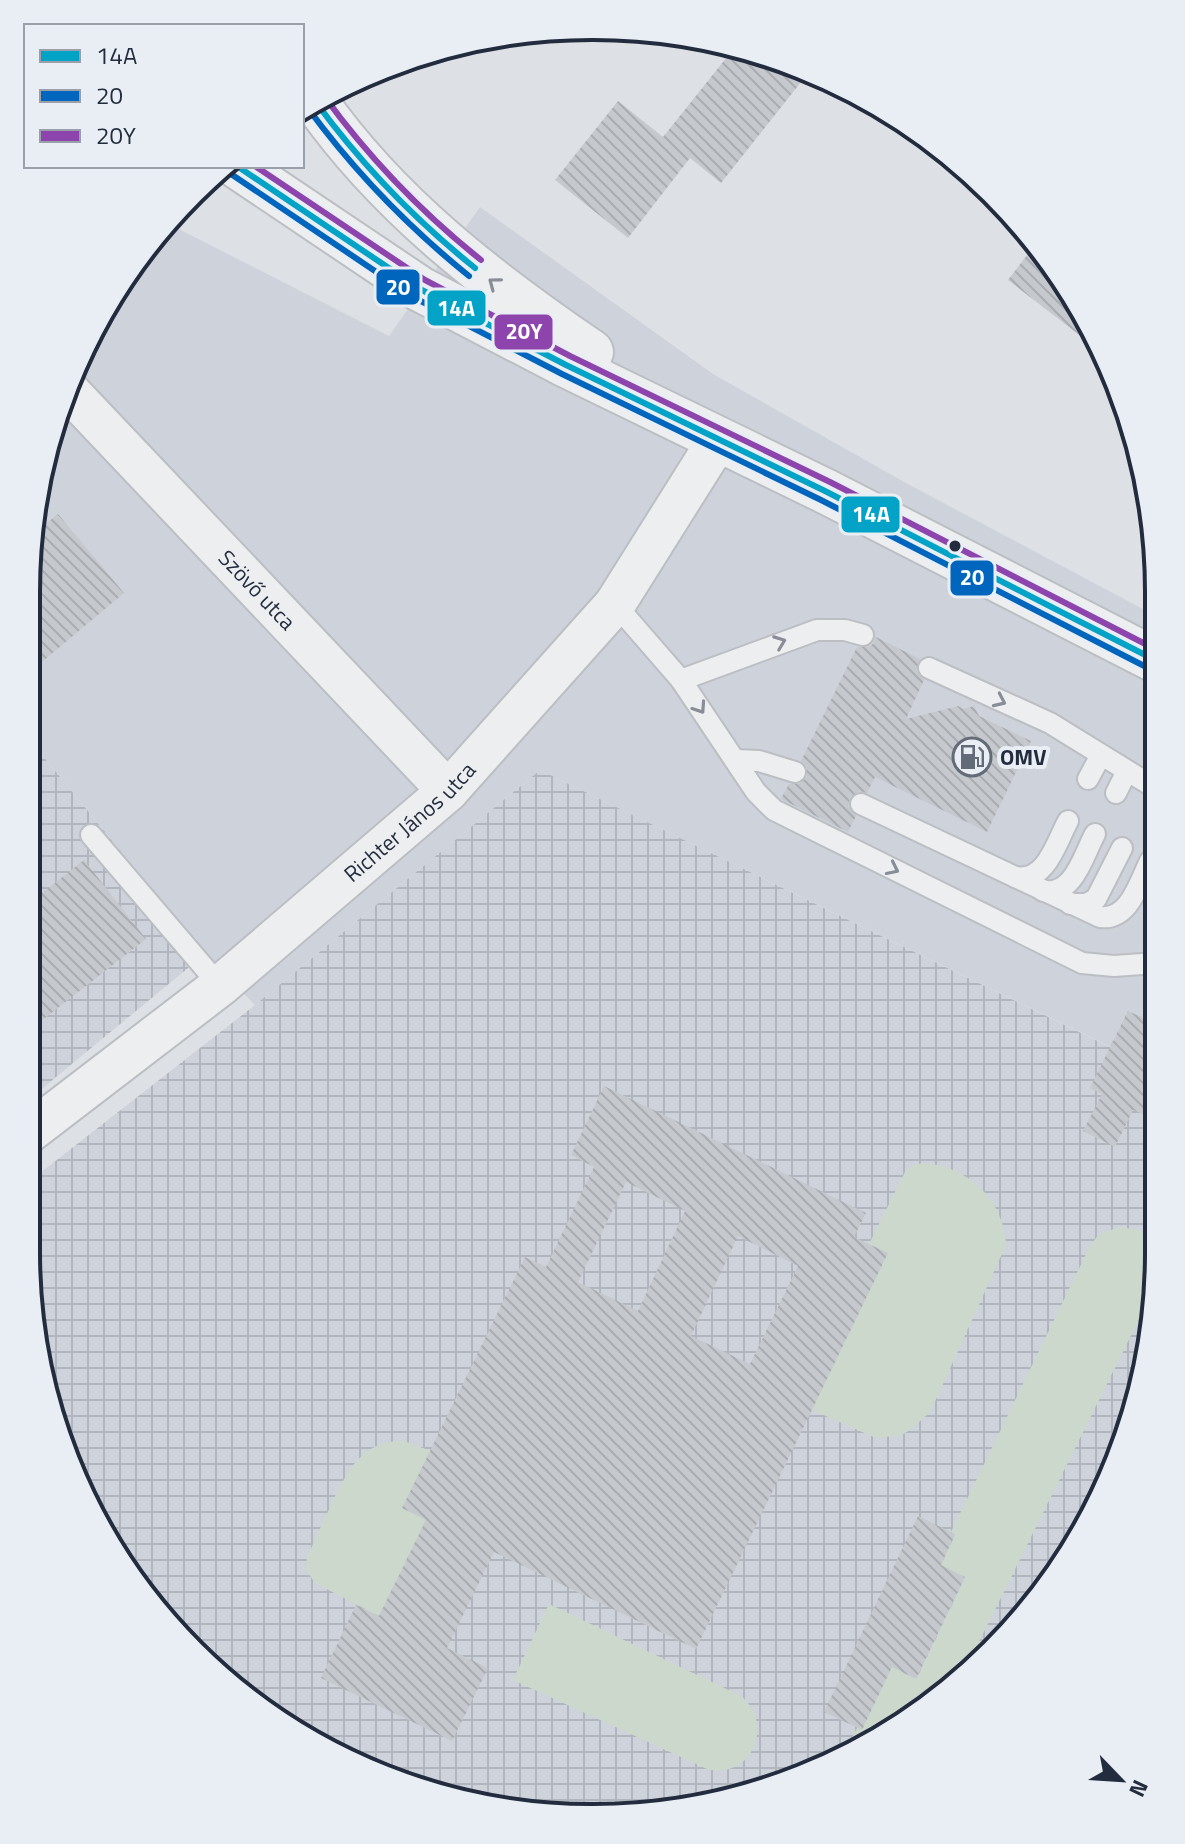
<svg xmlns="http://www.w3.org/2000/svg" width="1185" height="1844" font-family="'Titillium Web',sans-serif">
	<defs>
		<pattern id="industrial-grid" width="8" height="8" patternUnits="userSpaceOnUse" patternTransform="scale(2)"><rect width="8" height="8" fill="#ced3db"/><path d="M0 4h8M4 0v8" fill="none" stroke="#b1b5bd"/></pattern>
		<pattern id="building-back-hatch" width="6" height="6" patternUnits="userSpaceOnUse" patternTransform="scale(2)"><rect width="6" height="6" fill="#c5c8cc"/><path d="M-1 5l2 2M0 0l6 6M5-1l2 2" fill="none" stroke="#a9acb0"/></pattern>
	</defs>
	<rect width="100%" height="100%" fill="#dde0e4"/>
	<path fill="#ced3db" d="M480 207 713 374 906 483 1158 617 1156 1024 1111 1047 540 770 255 1005 205 954 29 739 30 672 41 662 30 648 31 518 69 375 165 222 389 336Z"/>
	<g fill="url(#industrial-grid)">
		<path d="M29 739 205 954 27 1101Z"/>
		<path d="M540 770 1110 1047 1128 1011 1156 1024 1154 1325 1116 1469 1019 1625 907 1723 740 1799 592 1818 410 1788 247 1701 122 1567 56 1433 26 1251V1184L255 1005Z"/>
	</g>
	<g fill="#cdd8cd">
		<path d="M922 1163C967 1165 1004 1200 1006 1245L933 1406 927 1415 910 1430 902 1435 876 1438 812 1410 869 1244 905 1172 912 1166Z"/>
		<path d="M1120 1227 1139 1230 1155 1242 1154 1289 964 1672 907 1723 844 1751 892 1667 917 1678 965 1578 941 1565 955 1535 951 1532 1090 1246 1099 1234Z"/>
		<path d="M404 1441 431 1451 426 1520 379 1616 315 1583 306 1570 307 1558C314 1541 322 1524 330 1507 347 1472 361 1440 404 1441Z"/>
		<path d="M549 1604 741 1696C775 1724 752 1780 707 1769L513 1680Z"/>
	</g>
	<g fill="url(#building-back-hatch)" fill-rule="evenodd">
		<path d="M735 47 774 56 809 72 721 183 690 158 628 238 555 180 618 101 663 137Z"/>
		<path d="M1037 242 1101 342 1104 354 1008 280Z"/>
		<path d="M58 514 124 593 30 672 31 536Z"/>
		<path d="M876 637 920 659 916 670 924 680 906 719 958 706 964 709 974 706 979 716 1031 741 987 832 875 777 867 793 859 791 850 798 848 806 856 816 848 832 781 799 789 784H799L807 777V768L801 761 857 647H867L873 644Z"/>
		<path d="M84 860 146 939 27 1032 28 904Z"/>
		<path d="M1128 1011 1156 1024 1155 1089 1143 1114 1133 1110 1115 1147 1083 1131 1102 1094 1090 1088Z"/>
		<path d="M604 1086 866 1213 854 1237 888 1253 696 1649 494 1552 447 1648 488 1668 452 1741 321 1678 356 1605 379 1616 426 1520 402 1508 525 1257 546 1267 594 1167 571 1155ZM626 1182 685 1211 638 1311 578 1282ZM738 1236 798 1266 750 1364 691 1336Z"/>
		<path d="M918 1516 955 1534 941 1565 965 1577 916 1679 892 1667 862 1730 824 1712Z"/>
	</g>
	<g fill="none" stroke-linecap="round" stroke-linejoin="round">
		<g stroke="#bbbec2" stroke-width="24">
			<g id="service">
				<path d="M615 604 681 680 756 792 774 810 1082 963 1114 966 1156 963"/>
				<path d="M929 668 1050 723 1157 789"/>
				<path d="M681 680 817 630H845L863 635"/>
				<path d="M735 760 759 761 795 772"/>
				<path d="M1088 779 1101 755"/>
				<path d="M1116 793 1127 771"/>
				<path d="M861 804 1100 917C1129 921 1139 883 1150 861"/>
				<path d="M91 835 220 986"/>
				<path d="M1015 877C1046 883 1056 843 1068 821"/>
				<path d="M1043 891C1074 896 1083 856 1095 834"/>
				<path d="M1070 904H1086L1096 899 1122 848"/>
			</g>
		</g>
		<g stroke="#bbbec2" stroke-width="44">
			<g id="minor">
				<path id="s1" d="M66 388 448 791"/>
				<path id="s2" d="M27 1134 220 986 448 791 615 604 718 440"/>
			</g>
		</g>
		<g stroke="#bbbec2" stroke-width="48">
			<g id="tertiary">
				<path d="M315 101C388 205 487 281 591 352"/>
				<path d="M237 166 420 289 566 365 825 491 1157 661"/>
			</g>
		</g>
		<use href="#service" stroke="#edeef0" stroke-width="20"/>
		<use href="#minor" stroke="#edeef0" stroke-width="40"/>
		<use href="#tertiary" stroke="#edeef0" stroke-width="44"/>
		<g stroke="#e9eef4" stroke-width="12">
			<g id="bus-1">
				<path d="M315 101C361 164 414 219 475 268"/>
				<path d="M237 166 420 289 566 365 825 491 1157 661"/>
			</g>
		</g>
		<g stroke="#e9eef4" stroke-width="12">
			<g id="bus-2">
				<path d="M307 107C354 171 407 226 469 276"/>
				<path d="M231 174 415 298 562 374 821 500 1152 670"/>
			</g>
		</g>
		<g stroke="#e9eef4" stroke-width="12">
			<g id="bus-3">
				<path d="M324 96C369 158 421 212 481 260"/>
				<path d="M255 166 425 280 570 356 830 482 1157 650"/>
			</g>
		</g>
		<use href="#bus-1" stroke="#02a3c7" stroke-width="6"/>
		<use href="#bus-2" stroke="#0065bd" stroke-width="6"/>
		<use href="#bus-3" stroke="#8e44ad" stroke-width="6"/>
	</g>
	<defs><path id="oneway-chevron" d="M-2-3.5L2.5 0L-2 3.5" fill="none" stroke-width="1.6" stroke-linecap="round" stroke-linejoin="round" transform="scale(2)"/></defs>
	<g stroke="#888d97">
		<use href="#oneway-chevron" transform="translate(494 283) rotate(-143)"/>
		<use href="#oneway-chevron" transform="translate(780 642) rotate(-21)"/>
		<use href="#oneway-chevron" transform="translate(1000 701) rotate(25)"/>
		<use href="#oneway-chevron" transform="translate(700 708) rotate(56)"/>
		<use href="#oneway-chevron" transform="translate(893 869) rotate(26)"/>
	</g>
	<defs>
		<g id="fuel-ring" transform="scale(2)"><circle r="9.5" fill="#e9eef4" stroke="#646b78" stroke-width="1.5"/><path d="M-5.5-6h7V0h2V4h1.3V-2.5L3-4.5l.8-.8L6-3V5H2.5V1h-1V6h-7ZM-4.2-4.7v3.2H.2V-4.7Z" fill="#646b78"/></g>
	</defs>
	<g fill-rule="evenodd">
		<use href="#fuel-ring" x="972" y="757"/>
	</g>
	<circle fill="#232c3e" stroke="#e9eef4" stroke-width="3" cx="955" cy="546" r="7"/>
	<g text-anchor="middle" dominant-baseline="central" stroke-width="8" stroke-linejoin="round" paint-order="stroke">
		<g font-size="22" fill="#232c3e" stroke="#e9eef4">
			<text stroke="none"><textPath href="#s1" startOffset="278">Szövő utca</textPath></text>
			<text stroke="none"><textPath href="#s2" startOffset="494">Richter János utca</textPath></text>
		</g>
		<g font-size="22" font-weight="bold" fill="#232c3e" stroke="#e9eef4" text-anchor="start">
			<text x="1000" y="757">OMV</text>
		</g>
	</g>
	<path d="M0 0H1185V1844H0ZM592 40H593A552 552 0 0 1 1145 592V1252A552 552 0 0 1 593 1804H592A552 552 0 0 1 40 1252V592A552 552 0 0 1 592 40Z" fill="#e9eef4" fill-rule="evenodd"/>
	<path fill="none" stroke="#232c3e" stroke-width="4" d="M592 40H593A552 552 0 0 1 1145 592V1252A552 552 0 0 1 593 1804H592A552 552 0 0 1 40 1252V592A552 552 0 0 1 592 40Z"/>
	<g stroke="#e9eef4" stroke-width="3">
		<rect x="375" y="268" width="46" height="38" rx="8" fill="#0065bd"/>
		<rect x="426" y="289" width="61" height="38" rx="8" fill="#02a3c7"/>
		<rect x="493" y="313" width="61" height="38" rx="8" fill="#8e44ad"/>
		<rect x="840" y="495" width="61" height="39" rx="8" fill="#02a3c7"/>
		<rect x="949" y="559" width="46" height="38" rx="8" fill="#0065bd"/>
	</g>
	<g font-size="22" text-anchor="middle" font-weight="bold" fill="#fff">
		<text x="398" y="295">20</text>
		<text x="456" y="316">14A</text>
		<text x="524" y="339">20Y</text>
		<text x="871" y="522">14A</text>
		<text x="972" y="585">20</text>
	</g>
	<rect x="24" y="24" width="280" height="144" fill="#e9eef4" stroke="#9aa0ab" stroke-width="2"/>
	<rect x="40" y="50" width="40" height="12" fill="#02a3c7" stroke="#9aa0ab" stroke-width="2"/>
	<text x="96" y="64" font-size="24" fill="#232c3e">14A</text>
	<rect x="40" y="90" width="40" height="12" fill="#0065bd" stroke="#9aa0ab" stroke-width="2"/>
	<text x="96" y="104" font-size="24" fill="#232c3e">20</text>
	<rect x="40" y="130" width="40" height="12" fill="#8e44ad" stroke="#9aa0ab" stroke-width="2"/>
	<text x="96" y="144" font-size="24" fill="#232c3e">20Y</text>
	<g transform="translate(1121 1780) rotate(115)" stroke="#e9eef4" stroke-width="6" paint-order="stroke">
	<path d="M0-6L14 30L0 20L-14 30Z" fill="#232c3e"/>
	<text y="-12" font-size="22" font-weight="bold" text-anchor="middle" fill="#232c3e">N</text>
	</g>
</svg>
